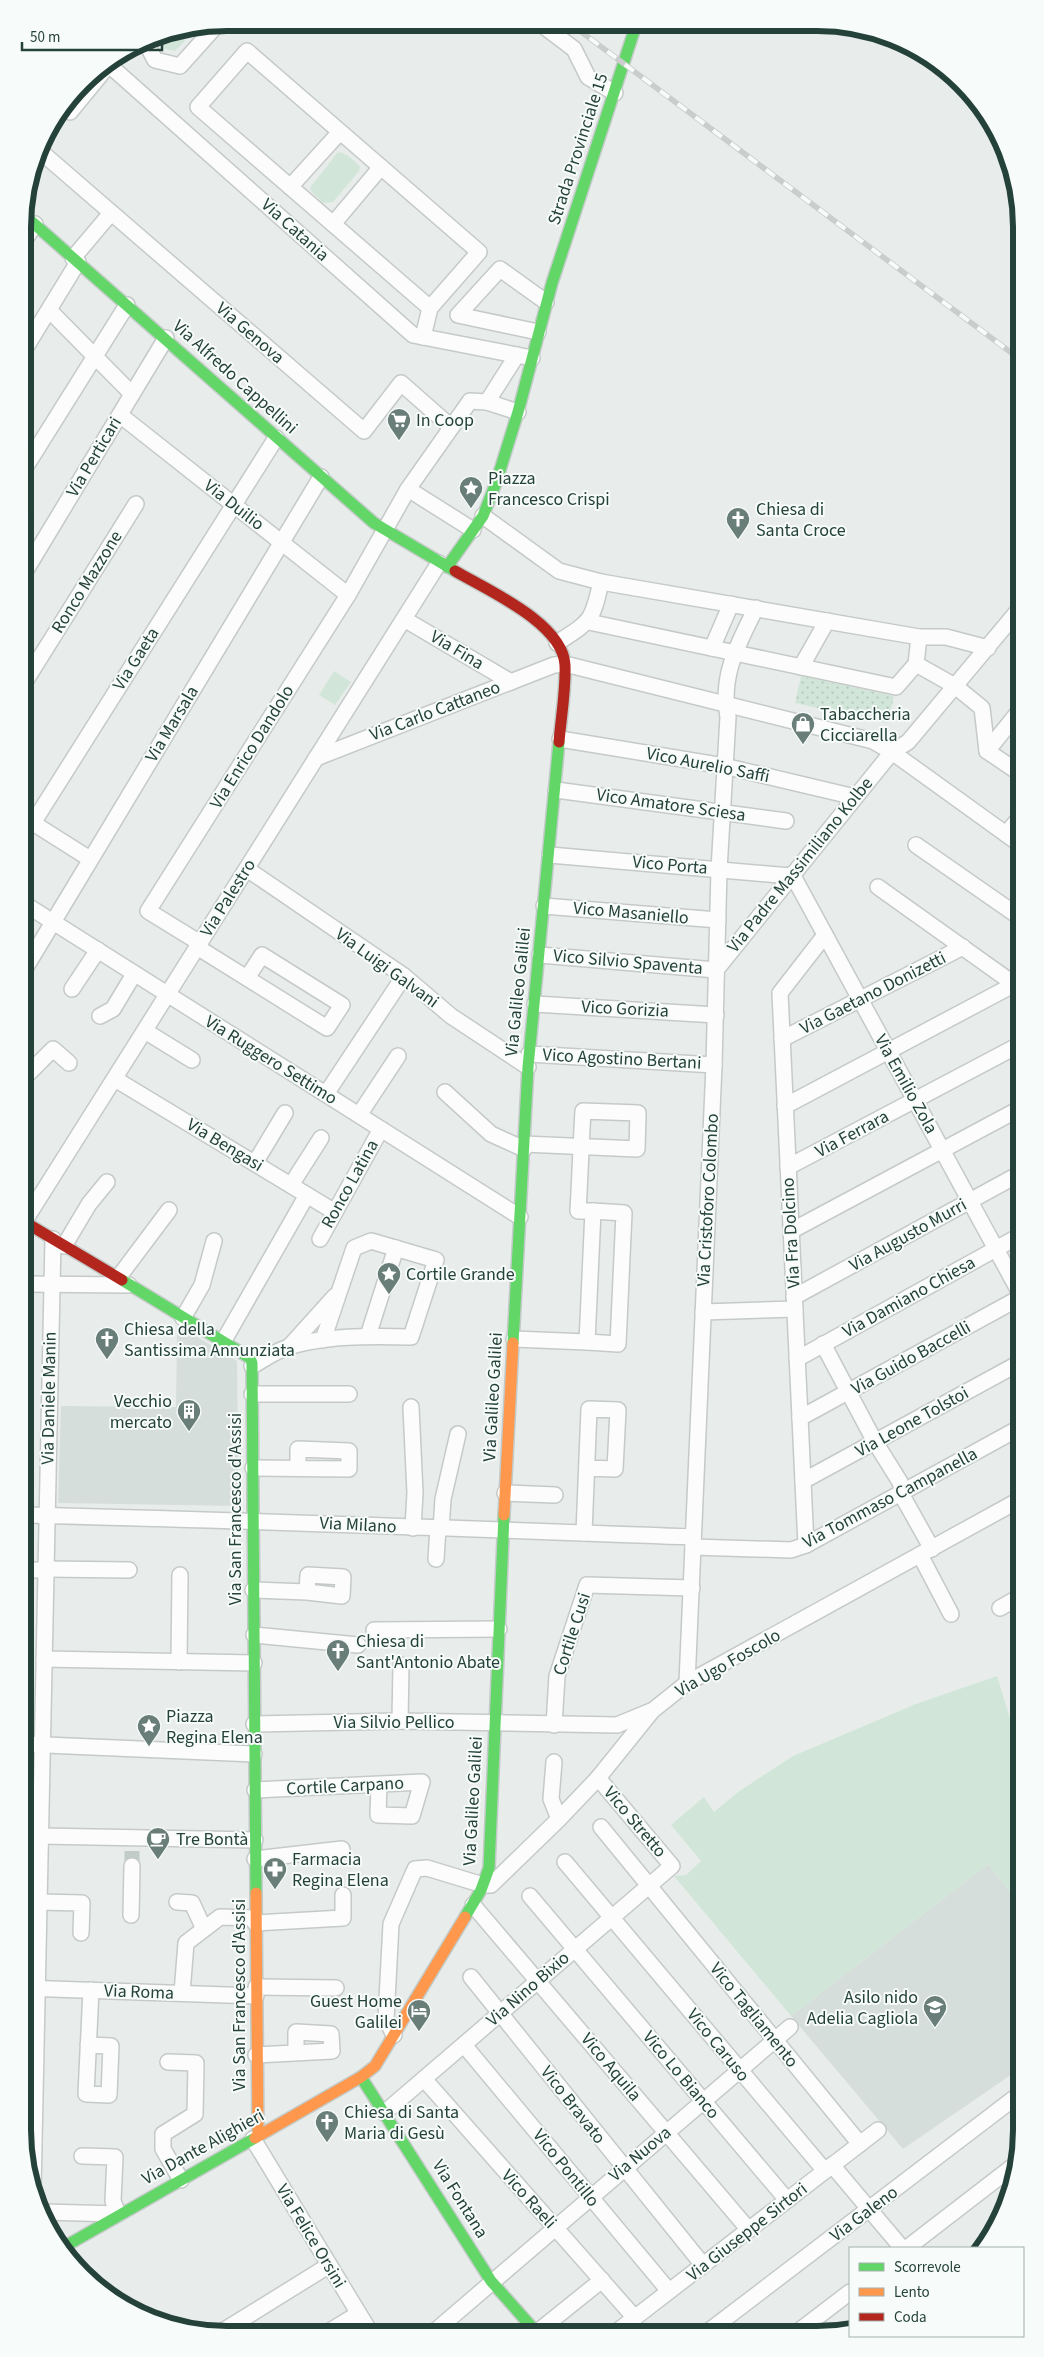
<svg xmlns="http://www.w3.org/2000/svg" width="1044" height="2357" font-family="'Source Sans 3',sans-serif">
	<defs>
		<pattern id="park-dots" width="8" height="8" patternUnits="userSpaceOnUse" patternTransform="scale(1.25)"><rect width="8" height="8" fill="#d1e6d8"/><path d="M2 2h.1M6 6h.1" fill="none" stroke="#b3c6ba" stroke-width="1.8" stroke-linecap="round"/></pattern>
	</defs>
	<rect width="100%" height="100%" fill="#e8edeb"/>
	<g fill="#d6dedb">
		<path d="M179 1326 237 1361 239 1506 58 1503 61 1406 176 1407 177 1330Z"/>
		<path d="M988 1864 1021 1906V2068L903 2149 791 2016Z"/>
	</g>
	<g fill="#d1e6d8">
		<path d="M182 32 185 41 175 51 161 48 158 36Z"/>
		<path d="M338 152C346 153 354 160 360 167L359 171 333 202 323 203 312 192 310 188Z"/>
		<path d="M334 671 351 682 335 705 319 695Z"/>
		<path d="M997 1676 1021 1754V1906L988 1864 791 2016 674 1876 686 1875 701 1861 671 1825 704 1797 714 1812 738 1792 793 1756 916 1704Z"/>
	</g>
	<path fill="url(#park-dots)" d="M801 676 894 696 888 723 795 703Z"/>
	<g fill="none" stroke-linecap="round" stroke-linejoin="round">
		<path stroke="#c1cbc8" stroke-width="15" stroke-dasharray="15 8" stroke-linecap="butt" d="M132 1866V1849"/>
		<g stroke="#c5cac8" stroke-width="18">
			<g id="street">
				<path d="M541 24 574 49 588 77 615 93"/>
				<path d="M145 41 155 60 180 66 215 27 213 25"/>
				<path d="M108 64 413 335 532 358"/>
				<path d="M66 108 70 112 111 62"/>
				<path d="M40 151 364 431 401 383 451 427"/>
				<path d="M290 187 340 132"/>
				<path d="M333 224 381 167"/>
				<path d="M23 243 35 224"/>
				<path d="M73 258 111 213"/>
				<path d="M49 310 132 394"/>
				<path d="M538 332 458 315 500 269 546 302"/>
				<path d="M423 337 430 308 479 252 247 51 198 107 430 308"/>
				<path d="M23 352 78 262"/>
				<path d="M487 402 517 355"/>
				<path d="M120 415 348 595"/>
				<path d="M23 471 127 305"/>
				<path d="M408 489 473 530"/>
				<path d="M483 516 559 571 601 582 919 637H946L988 648"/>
				<path d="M23 575 166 338"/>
				<path d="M404 619 511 682"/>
				<path d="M589 622 896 687 916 664 919 637"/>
				<path d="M557 643C591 621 592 622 601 582"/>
				<path d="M712 648 731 604"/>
				<path d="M916 664 955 686 982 708 987 751 1021 774"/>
				<path d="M801 667 827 621"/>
				<path d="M23 685 136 504"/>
				<path d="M560 739 724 766 855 797"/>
				<path d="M987 751 1021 709"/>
				<path d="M316 758 554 665 565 664 873 741 892 752 1021 845"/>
				<path d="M556 790 786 821"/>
				<path d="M1006 834 1021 816"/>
				<path d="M916 845 1021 918"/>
				<path d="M550 855 790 876"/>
				<path d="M90 859 33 823 276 438"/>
				<path d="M247 869 404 976 451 1016 528 1067"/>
				<path d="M792 874 1021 1295"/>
				<path d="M878 887 1021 989"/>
				<path d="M23 903 520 1217"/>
				<path d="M544 906 718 920"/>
				<path d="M200 943 148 911 348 595 408 489 470 401 487 402 518 412"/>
				<path d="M197 947 327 1028 342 1005 262 955 247 978"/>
				<path d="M540 955 716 970 892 752 908 742 1021 607"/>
				<path d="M23 972 321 477"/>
				<path d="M72 989 98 950"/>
				<path d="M535 1004 716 1015"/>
				<path d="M100 1016 113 1009 134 974"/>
				<path d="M145 1031 192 1060"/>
				<path d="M782 1039 963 947"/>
				<path d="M529 1054 714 1065"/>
				<path d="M23 1079 53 1049 69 1063"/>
				<path d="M115 1079 335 1212"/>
				<path d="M445 1092 491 1134 524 1149"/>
				<path d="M326 1094 404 976"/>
				<path d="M785 1106 1015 984 1021 976"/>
				<path d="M359 1115 398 1056"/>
				<path d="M255 1163 285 1113"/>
				<path d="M788 1167 1021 1044"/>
				<path d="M291 1185 321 1138"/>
				<path d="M24 1222 439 563"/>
				<path d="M791 1231 1021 1108"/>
				<path d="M320 1239 381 1129"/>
				<path d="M64 1246 89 1204 107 1182"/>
				<path d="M118 1278 169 1210"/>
				<path d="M23 1284 129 1285"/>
				<path d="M794 1297 1021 1173"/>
				<path d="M703 1312 795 1309"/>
				<path d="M183 1318 202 1285 214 1241"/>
				<path d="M368 1336 396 1248"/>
				<path d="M514 1339 587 1342 593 1211H578C580 1177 581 1144 583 1111L638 1113 637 1149 524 1144"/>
				<path d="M223 1342 307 1195"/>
				<path d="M587 1342 618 1344 624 1213 593 1211"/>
				<path d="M823 1344 875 1442 900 1482 904 1499 932 1549"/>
				<path d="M289 1347 335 1296"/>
				<path d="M797 1359 1021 1235"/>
				<path d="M252 1366C263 1360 274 1352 286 1348 322 1335 373 1336 411 1337L436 1260 371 1241 354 1248 323 1340"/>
				<path d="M252 1394H349"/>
				<path d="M411 1407 415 1493 413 1528"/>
				<path d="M800 1418 1021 1297"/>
				<path d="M253 1468 349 1469V1451L298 1449V1468"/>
				<path d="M803 1481 1021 1362"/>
				<path d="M505 1493 555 1495"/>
				<path d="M23 1515C246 1520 470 1529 693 1537"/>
				<path d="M441 1529 443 1499 458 1434"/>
				<path d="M584 1533 589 1409 618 1410 615 1469 587 1468"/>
				<path d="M806 1545 780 993 825 935"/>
				<path d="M693 1547 791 1550 806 1545 1021 1427"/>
				<path d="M920 1555 951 1614"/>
				<path d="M436 1559 438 1528"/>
				<path d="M46 1569 129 1570"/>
				<path d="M23 1570H45"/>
				<path d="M253 1590 307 1592 342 1596 343 1577 308 1575 307 1592"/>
				<path d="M1000 1608 1021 1596"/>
				<path d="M374 1630 499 1629"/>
				<path d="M254 1635 358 1645"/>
				<path d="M44 1659 254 1663"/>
				<path d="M179 1662 180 1575"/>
				<path d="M687 1683 714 1065 719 870 728 717C720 676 738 644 756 608"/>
				<path d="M400 1721 401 1665"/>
				<path d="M254 1724 400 1721 617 1725 651 1711"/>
				<path d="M554 1725 557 1676 587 1585 692 1588"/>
				<path d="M23 1744 254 1754"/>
				<path d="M554 1762 551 1799 559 1819"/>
				<path d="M255 1790 422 1782 412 1816 378 1815 379 1785"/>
				<path d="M601 1827 860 2144"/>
				<path d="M40 1836 255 1840"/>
				<path d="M23 1845 40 1846"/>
				<path d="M255 1859 342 1849"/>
				<path d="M565 1862 825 2171"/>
				<path d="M530 1896 787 2200"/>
				<path d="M39 1902 82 1903 81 1933"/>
				<path d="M177 1902 192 1903 204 1929"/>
				<path d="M473 1905 749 2230"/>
				<path d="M131 1915 132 1866"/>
				<path d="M255 1923 343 1918V1895"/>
				<path d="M471 1977 703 2265"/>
				<path d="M256 1987 336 1988"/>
				<path d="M23 1988 256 1996"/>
				<path d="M182 1993 186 1943 220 1917 255 1918"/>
				<path d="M394 2035 386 2019 391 1924 415 1869 427 1868 483 1885H491L559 1819 598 1778 652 1711 687 1683 1021 1499"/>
				<path d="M88 2045 111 2046 109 2095 86 2094 91 1990"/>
				<path d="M464 2045 669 2291"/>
				<path d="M256 2055 332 2051 331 2034 296 2032V2053"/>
				<path d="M168 2062 196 2063 195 2114 163 2134V2149L181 2180"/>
				<path d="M424 2079 635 2318"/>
				<path d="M384 2113 672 1866 598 1778"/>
				<path d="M253 2139 370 2332"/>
				<path d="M832 2165 902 2248"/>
				<path d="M33 2190 53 1239"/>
				<path d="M43 2212 118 2214 113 2201 115 2157 82 2156"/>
				<path d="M907 2248 1016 2164"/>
				<path d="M223 2331 328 2266"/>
				<path d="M330 2331 358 2314"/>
				<path d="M434 2332 790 2027"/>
				<path d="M536 2333 602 2280"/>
				<path d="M615 2333 878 2130"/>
				<path d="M705 2334 1021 2093"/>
				<path d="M795 2334 850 2292"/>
			</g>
		</g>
		<g stroke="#c3cbc8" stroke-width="14">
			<g id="fast">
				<path d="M23 214 374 523 455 571"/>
				<path d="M447 567 483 516 496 483 518 412 552 283 636 25"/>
				<path d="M122 1280 250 1358 252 1363 256 1893"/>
				<path d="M513 1343 528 1067 559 742"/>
				<path d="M465 1917 481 1890 489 1868 504 1515"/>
				<path d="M361 2077 491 2281 537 2333"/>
				<path d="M62 2248 255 2138"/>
			</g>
		</g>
		<g stroke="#c3cbc8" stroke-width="14">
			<g id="slow">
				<path d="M504 1515 513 1343"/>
				<path d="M256 1893 258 2136"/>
				<path d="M255 2138 361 2077 375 2066 465 1917"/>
			</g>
		</g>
		<g stroke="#c3cbc8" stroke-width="14">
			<g id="jam">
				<path d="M455 571C487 590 563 623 565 665 566 690 561 717 559 742"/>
				<path d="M23 1221 122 1280"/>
			</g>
		</g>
		<use href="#street" stroke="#fcfcfc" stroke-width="15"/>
		<use href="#fast" stroke="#63d668" stroke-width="11"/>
		<use href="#slow" stroke="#ff974d" stroke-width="11"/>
		<use href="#jam" stroke="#b3261e" stroke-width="11"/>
		<g stroke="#c9cdcc" stroke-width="5.5">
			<path id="rail" d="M572 25 1021 360"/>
		</g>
		<use href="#rail" stroke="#f7fbf9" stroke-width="4" stroke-dasharray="11" stroke-linecap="butt"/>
	</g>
	<defs>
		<g id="supermarket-pin" transform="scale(1.25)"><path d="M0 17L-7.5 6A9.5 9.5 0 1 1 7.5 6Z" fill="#697e78" stroke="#f7fbf9"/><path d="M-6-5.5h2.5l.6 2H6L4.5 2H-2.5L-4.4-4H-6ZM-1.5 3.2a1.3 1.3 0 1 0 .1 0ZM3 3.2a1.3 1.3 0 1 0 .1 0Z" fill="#fff"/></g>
		<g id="sight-pin" transform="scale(1.25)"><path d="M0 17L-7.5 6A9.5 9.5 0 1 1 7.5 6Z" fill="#697e78" stroke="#f7fbf9"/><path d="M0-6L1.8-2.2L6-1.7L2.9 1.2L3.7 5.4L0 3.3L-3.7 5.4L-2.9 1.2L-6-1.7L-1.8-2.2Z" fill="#fff"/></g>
		<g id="church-pin" transform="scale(1.25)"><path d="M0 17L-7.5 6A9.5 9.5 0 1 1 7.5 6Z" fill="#697e78" stroke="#f7fbf9"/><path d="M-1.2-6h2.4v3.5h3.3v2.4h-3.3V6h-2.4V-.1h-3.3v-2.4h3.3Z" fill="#fff"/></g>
		<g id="shop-pin" transform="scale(1.25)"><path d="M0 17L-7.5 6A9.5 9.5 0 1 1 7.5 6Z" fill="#697e78" stroke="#f7fbf9"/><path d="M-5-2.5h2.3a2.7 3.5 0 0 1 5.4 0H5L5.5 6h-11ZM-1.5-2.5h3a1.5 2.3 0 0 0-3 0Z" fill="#fff"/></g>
		<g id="building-pin" transform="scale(1.25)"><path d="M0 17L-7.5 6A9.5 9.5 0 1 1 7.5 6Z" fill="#697e78" stroke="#f7fbf9"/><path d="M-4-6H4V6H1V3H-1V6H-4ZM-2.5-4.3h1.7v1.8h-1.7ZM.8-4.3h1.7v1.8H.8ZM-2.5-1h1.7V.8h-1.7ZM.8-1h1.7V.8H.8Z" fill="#fff"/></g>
		<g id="cafe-pin" transform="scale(1.25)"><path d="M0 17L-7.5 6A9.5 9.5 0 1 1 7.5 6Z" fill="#697e78" stroke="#f7fbf9"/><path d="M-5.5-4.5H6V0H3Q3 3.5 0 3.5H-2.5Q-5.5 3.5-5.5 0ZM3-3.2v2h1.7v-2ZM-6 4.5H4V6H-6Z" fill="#fff"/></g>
		<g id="pharmacy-pin" transform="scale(1.25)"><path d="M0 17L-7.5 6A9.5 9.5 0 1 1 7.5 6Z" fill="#697e78" stroke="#f7fbf9"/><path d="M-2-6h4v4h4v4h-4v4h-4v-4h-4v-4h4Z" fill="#fff"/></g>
		<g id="school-pin" transform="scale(1.25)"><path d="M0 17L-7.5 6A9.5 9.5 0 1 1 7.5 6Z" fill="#697e78" stroke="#f7fbf9"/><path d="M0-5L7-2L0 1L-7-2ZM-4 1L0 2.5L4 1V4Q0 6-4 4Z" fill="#fff"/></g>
		<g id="hotel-pin" transform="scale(1.25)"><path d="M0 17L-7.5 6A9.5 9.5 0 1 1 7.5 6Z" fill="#697e78" stroke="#f7fbf9"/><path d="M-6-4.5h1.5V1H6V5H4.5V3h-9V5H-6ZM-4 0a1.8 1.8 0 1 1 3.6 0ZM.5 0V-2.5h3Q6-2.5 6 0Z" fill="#fff"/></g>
	</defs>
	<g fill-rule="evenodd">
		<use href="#supermarket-pin" x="399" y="420"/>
		<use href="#sight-pin" x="471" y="488"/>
		<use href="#church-pin" x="738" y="519"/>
		<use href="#shop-pin" x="803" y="724"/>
		<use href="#sight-pin" x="389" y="1274"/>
		<use href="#church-pin" x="107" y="1339"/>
		<use href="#building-pin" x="189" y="1411"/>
		<use href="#church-pin" x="338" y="1651"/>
		<use href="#sight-pin" x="149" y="1726"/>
		<use href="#cafe-pin" x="158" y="1839"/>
		<use href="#pharmacy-pin" x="275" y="1869"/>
		<use href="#school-pin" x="935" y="2007"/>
		<use href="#hotel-pin" x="419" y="2011"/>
		<use href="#church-pin" x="327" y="2122"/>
	</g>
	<g text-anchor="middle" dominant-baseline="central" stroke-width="4" stroke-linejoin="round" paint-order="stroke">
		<g font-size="18" fill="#24423a" stroke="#f7fbf9">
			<text transform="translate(578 149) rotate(-72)">Strada Provinciale 15</text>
			<text transform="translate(295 230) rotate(42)">Via Catania</text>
			<text transform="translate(250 333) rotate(41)">Via Genova</text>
			<text transform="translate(235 377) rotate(42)">Via Alfredo Cappellini</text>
			<text transform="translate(94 457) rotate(-59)">Via Perticari</text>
			<text transform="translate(234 505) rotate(38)">Via Duilio</text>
			<text transform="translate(87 582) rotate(-58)">Ronco Mazzone</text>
			<text transform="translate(457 650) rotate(31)">Via Fina</text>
			<text transform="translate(136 659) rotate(-58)">Via Gaeta</text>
			<text transform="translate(435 711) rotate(-21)">Via Carlo Cattaneo</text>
			<text transform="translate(172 724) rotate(-59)">Via Marsala</text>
			<text transform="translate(252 747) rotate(-58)">Via Enrico Dandolo</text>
			<text transform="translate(708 765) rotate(11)">Vico Aurelio Saffi</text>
			<text transform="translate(671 805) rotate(8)">Vico Amatore Sciesa</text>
			<text transform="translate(670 865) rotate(5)">Vico Porta</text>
			<text transform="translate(800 865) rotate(-51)">Via Padre Massimiliano Kolbe</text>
			<text transform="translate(228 898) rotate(-58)">Via Palestro</text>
			<text transform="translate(631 913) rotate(5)">Vico Masaniello</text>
			<text transform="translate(628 962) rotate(5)">Vico Silvio Spaventa</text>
			<text transform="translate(387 968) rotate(36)">Via Luigi Galvani</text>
			<text transform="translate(518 992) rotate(-84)">Via Galileo Galilei</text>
			<text transform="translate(873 993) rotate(-27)">Via Gaetano Donizetti</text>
			<text transform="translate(625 1009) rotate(3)">Vico Gorizia</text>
			<text transform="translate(622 1059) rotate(3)">Vico Agostino Bertani</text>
			<text transform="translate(271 1060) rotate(32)">Via Ruggero Settimo</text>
			<text transform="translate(906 1084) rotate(61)">Via Emilio Zola</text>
			<text transform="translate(852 1134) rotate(-28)">Via Ferrara</text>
			<text transform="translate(225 1145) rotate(31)">Via Bengasi</text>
			<text transform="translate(350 1184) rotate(-61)">Ronco Latina</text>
			<text transform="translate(708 1200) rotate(-87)">Via Cristoforo Colombo</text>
			<text transform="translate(791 1233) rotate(-93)">Via Fra Dolcino</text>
			<text transform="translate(908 1235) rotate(-29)">Via Augusto Murri</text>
			<text transform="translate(909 1297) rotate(-29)">Via Damiano Chiesa</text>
			<text transform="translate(911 1358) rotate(-29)">Via Guido Baccelli</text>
			<text transform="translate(493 1397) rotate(-87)">Via Galileo Galilei</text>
			<text transform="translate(49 1398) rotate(-89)">Via Daniele Manin</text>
			<text transform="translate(912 1422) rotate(-29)">Via Leone Tolstoi</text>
			<text transform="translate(890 1498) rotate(-28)">Via Tommaso Campanella</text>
			<text transform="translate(235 1509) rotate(-90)">Via San Francesco d'Assisi</text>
			<text transform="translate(358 1525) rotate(3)">Via Milano</text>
			<text transform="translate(572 1634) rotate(-72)">Cortile Cusi</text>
			<text transform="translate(728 1663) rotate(-30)">Via Ugo Foscolo</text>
			<text x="394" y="1722">Via Silvio Pellico</text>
			<text transform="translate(345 1786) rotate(-3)">Cortile Carpano</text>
			<text transform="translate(473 1801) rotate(-87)">Via Galileo Galilei</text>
			<text transform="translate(635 1822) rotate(50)">Vico Stretto</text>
			<text transform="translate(528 1989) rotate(-41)">Via Nino Bixio</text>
			<text transform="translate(139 1992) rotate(2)">Via Roma</text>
			<text transform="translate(239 1995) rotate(-90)">Via San Francesco d'Assisi</text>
			<text transform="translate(754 2015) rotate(51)">Vico Tagliamento</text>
			<text transform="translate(718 2045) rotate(51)">Vico Caruso</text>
			<text transform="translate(611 2067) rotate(50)">Vico Aquila</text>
			<text transform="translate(681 2075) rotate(50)">Vico Lo Bianco</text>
			<text transform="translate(573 2105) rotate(52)">Vico Bravato</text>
			<text transform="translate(203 2147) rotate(-29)">Via Dante Alighieri</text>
			<text transform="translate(640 2154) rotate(-40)">Via Nuova</text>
			<text transform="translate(566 2168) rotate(51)">Vico Pontillo</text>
			<text transform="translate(460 2199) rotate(58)">Via Fontana</text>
			<text transform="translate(529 2199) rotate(48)">Vico Raeli</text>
			<text transform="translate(864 2214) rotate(-37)">Via Galeno</text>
			<text transform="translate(747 2232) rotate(-38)">Via Giuseppe Sirtori</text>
			<text transform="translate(311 2236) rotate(59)">Via Felice Orsini</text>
		</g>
		<g font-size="18" fill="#24423a" stroke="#f7fbf9" text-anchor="start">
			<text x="416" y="420">In Coop</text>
			<text x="488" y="478">Piazza<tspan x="488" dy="21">Francesco Crispi</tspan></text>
			<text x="756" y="509">Chiesa di<tspan x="756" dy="21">Santa Croce</tspan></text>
			<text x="820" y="714">Tabaccheria<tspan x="820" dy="21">Cicciarella</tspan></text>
			<text x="406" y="1274">Cortile Grande</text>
			<text x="124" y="1329">Chiesa della<tspan x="124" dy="21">Santissima Annunziata</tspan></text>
			<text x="172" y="1401" text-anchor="end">Vecchio<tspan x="172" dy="21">mercato</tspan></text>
			<text x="356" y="1641">Chiesa di<tspan x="356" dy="21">Sant'Antonio Abate</tspan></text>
			<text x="166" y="1716">Piazza<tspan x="166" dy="21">Regina Elena</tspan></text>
			<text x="176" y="1839">Tre Bontà</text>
			<text x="292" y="1859">Farmacia<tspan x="292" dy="21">Regina Elena</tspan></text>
			<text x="918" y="1997" text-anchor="end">Asilo nido<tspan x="918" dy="21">Adelia Cagliola</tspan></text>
			<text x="402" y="2001" text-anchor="end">Guest Home<tspan x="402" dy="21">Galilei</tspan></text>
			<text x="344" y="2112">Chiesa di Santa<tspan x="344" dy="21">Maria di Gesù</tspan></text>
		</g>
	</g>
	<path d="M0 0H1044V2357H0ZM227 31H817A196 196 0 0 1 1013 227V2130A196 196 0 0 1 817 2326H227A196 196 0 0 1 31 2130V227A196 196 0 0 1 227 31Z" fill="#f7fbf9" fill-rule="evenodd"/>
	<path fill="none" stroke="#24423a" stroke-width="6" d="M227 31H817A196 196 0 0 1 1013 227V2130A196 196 0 0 1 817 2326H227A196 196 0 0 1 31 2130V227A196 196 0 0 1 227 31Z"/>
	<rect x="849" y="2247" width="175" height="90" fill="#f7fbf9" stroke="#a3b1ad"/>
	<rect x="859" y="2263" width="25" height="8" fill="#63d668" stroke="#a3b1ad"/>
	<text x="894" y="2272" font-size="15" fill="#24423a">Scorrevole</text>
	<rect x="859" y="2288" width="25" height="8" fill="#ff974d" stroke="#a3b1ad"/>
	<text x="894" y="2297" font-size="15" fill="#24423a">Lento</text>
	<rect x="859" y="2313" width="25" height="8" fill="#b3261e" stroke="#a3b1ad"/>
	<text x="894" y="2322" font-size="15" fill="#24423a">Coda</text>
	<path d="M22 42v8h140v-8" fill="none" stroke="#24423a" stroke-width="2.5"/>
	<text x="30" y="42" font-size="15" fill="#24423a" stroke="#f7fbf9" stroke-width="4" paint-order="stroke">50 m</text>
</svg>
